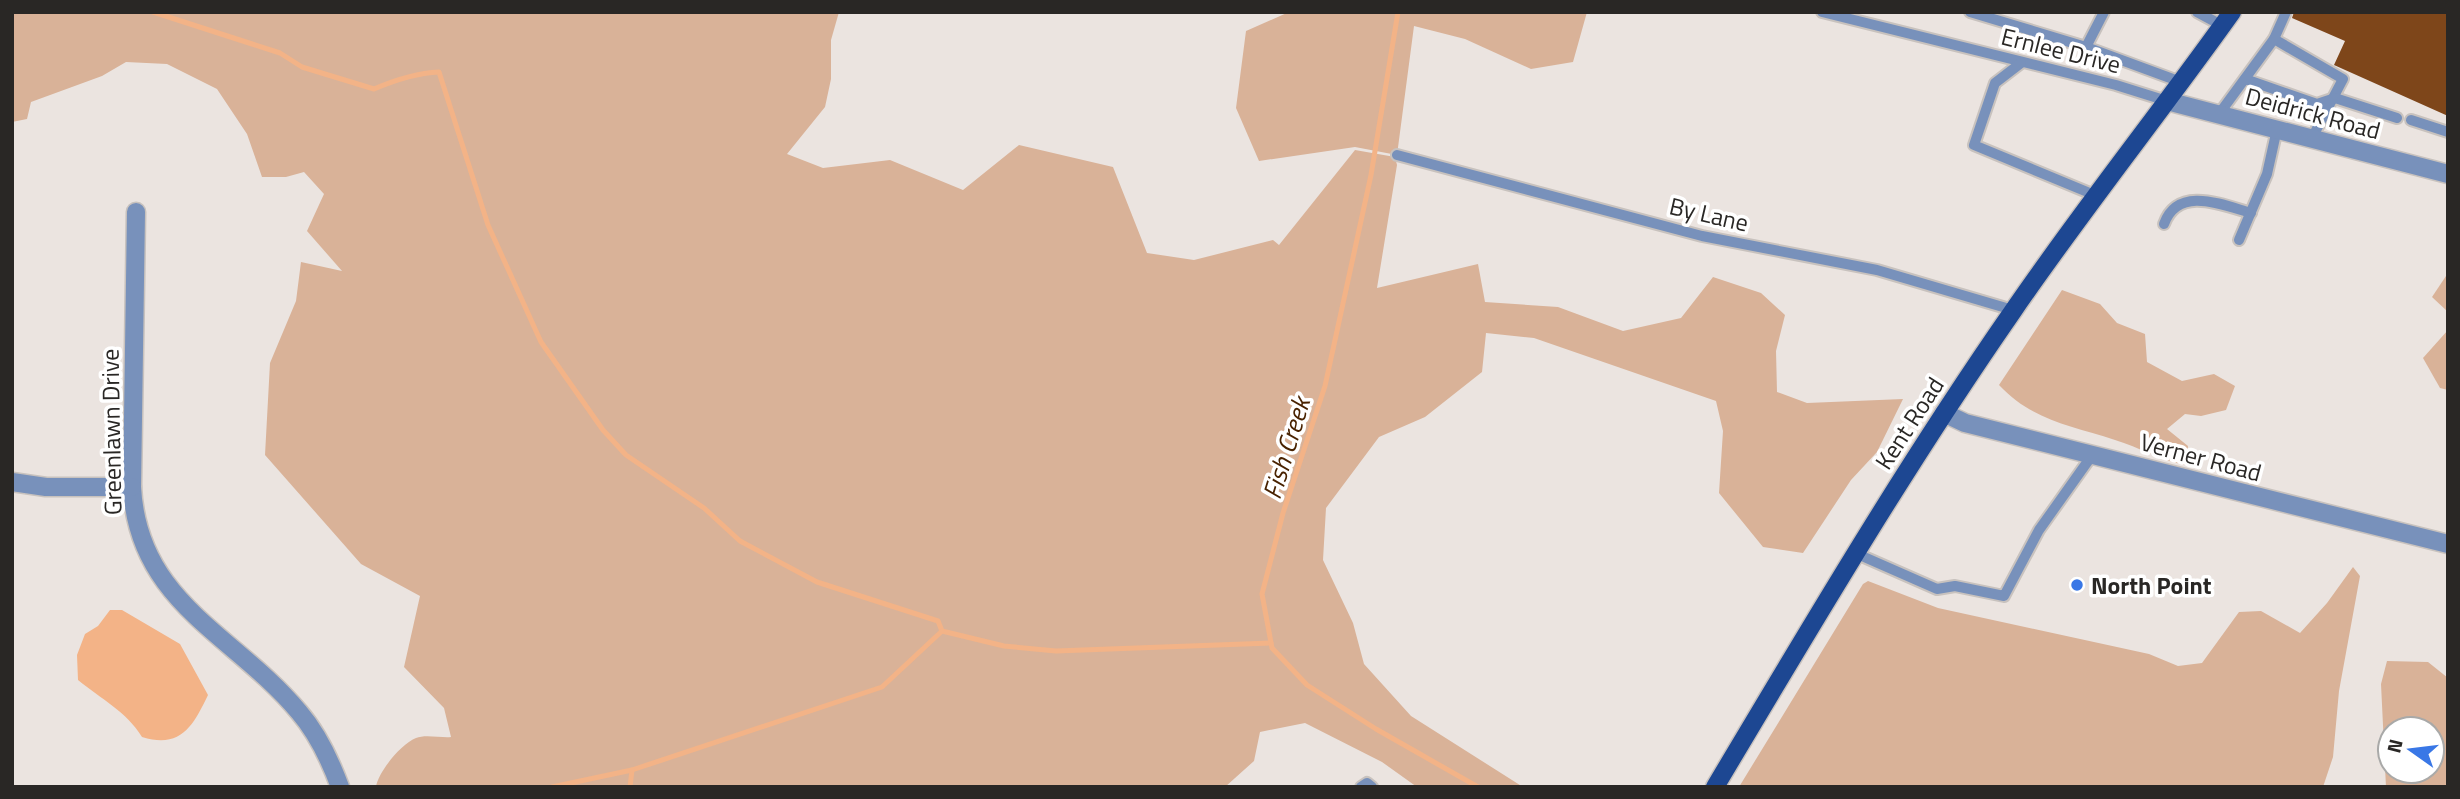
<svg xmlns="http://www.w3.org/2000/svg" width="2460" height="799" font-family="'Titillium Web',sans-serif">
	<rect width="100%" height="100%" fill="#ebe4e0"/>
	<g fill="#d9b298" fill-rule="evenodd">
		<path d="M12 12H839L831 40V79L825 107 787 154 823 168 890 160 963 190 1019 145 1113 167 1147 253 1194 260 1273 240 1279 245 1355 150 1395 157 1397 165 1377 288 1478 264 1485 302 1558 307 1623 331 1681 318 1713 277 1761 293 1785 315 1776 351 1777 392 1807 403 1903 399 1877 452 1851 480 1803 553 1763 547 1719 493 1723 431 1716 401 1534 338 1486 333 1482 372 1425 417 1379 437 1326 508 1323 560 1353 623 1364 664 1411 716 1523 787H1417L1382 762 1305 723 1260 732 1254 761 1225 787H376C378 772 402 743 416 738 425 734 441 738 451 737L444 708 404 667 420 596 361 564 265 455 270 363 296 301 301 262 342 271 307 231 324 194 304 172 286 177H262L247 134 217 89 167 64 126 62 102 76 31 102 27 119 12 122Z"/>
		<path d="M1289 12H1587L1573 62 1531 69 1465 39 1414 26 1397 155 1355 147 1259 161 1236 108 1246 31Z"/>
		<path d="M2448 273V312L2432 297Z"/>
		<path d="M2062 290 2100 304 2117 323 2145 334 2147 362 2182 381 2214 374 2235 386 2226 410 2201 416 2185 414 2167 429 2188 446 2186 465C2161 461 2139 447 2115 440 2070 425 2033 421 1999 385Z"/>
		<path d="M2448 330V390L2440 388 2423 358Z"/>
		<path d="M2353 567 2360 576 2339 691 2333 757 2323 787H1739L1863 584 1868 581 1938 608 2149 654 2178 666 2202 663 2239 612 2261 611 2300 633 2327 603Z"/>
		<path d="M2387 661 2428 662 2448 678V787H2386L2381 684ZM2390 729H2432V771H2390Z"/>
	</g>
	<path fill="#f3b387" d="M110 610H122L180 644 208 695C193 726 181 749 142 737 126 711 101 699 78 680L77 655 85 634 98 626Z"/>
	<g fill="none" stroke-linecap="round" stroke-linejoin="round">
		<g stroke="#f3b387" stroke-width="5">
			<path d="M153 12 280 53 302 67 374 89C395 80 416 73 439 72L488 225 541 342 603 430 626 455 704 508 740 541 817 582 938 621 942 631 1004 646 1056 651 1271 643"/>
			<path d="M1398 12 1371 175 1325 386 1283 513 1262 594 1272 648 1307 685 1376 729 1478 787"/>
			<path d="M552 787 632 770 882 687 942 631"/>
			<path d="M630 787 632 770"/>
		</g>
	</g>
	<path fill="#7e461a" d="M2294 12H2448V116L2334 65 2345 41 2292 18Z"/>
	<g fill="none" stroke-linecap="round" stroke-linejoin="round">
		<g stroke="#c8c2be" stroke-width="14">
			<g id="service">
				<path d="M1822 12 2116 85 2167 101"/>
				<path d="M1970 12 2086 47 2181 82"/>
				<path d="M2197 12 2223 26"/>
				<path d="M2274 39 2343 79 2312 138"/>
				<path d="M2086 47 2104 12"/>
				<path d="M2021 63 1995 83 1974 145 2097 196"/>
				<path d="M2245 79 2317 104 2335 98 2397 118"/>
				<path d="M2219 114 2274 39 2286 12"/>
				<path d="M2411 120 2448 132"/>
				<path d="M1397 155 1702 236 1877 270 2013 310"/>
				<path d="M2164 224C2178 185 2223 205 2251 213"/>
				<path d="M2239 240 2267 174 2277 129"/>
				<path d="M1855 553 1937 589 1955 586 2004 596 2039 530 2093 454"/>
				<path d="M1361 787 1367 783 1372 787"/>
			</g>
		</g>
		<g stroke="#c8c2be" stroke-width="21">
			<g id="minor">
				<path d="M2167 101 2448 174"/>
				<path d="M136 212 132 487C138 603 234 634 299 712 318 734 330 760 340 787"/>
				<path d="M1944 413 1965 423 2448 544"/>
				<path d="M12 482 46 487H132"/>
			</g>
		</g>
		<g stroke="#c8c2be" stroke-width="21">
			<path id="primary" d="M1715 787C1811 626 1906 465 2013 311 2083 209 2160 113 2232 12"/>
		</g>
		<use href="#service" stroke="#7891bb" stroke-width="10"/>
		<use href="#minor" stroke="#7891bb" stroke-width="18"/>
		<use href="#primary" stroke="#1d4792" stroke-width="18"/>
	</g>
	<circle fill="#3977e6" stroke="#fff" stroke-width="2.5" cx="2077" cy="585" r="7"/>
	<g text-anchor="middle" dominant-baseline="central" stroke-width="7" stroke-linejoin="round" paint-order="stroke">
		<g font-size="24" fill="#292725" stroke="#fff">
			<text transform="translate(2061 50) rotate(14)">Ernlee Drive</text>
			<text transform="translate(2313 113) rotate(15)">Deidrick Road</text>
			<text transform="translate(1709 214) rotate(13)">By Lane</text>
			<text transform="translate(1909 423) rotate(-57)">Kent Road</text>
			<text transform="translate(111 432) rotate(-91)">Greenlawn Drive</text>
			<text transform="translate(2201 457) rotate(15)">Verner Road</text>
		</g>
		<g font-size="24" font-weight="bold" fill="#292725" stroke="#fff" text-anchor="start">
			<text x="2091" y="585">North Point</text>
		</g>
		<g font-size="26" font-style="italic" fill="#492200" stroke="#fff">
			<text transform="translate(1286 448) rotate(-73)">Fish Creek</text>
		</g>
	</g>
	<rect width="2460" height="799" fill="none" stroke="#292725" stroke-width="28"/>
	<g transform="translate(2411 750) rotate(284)"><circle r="33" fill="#ffffff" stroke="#a9a9a8" stroke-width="2"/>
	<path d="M0-5L12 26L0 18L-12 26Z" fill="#3977e6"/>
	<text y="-10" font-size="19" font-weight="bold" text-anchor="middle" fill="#292725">N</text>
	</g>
</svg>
